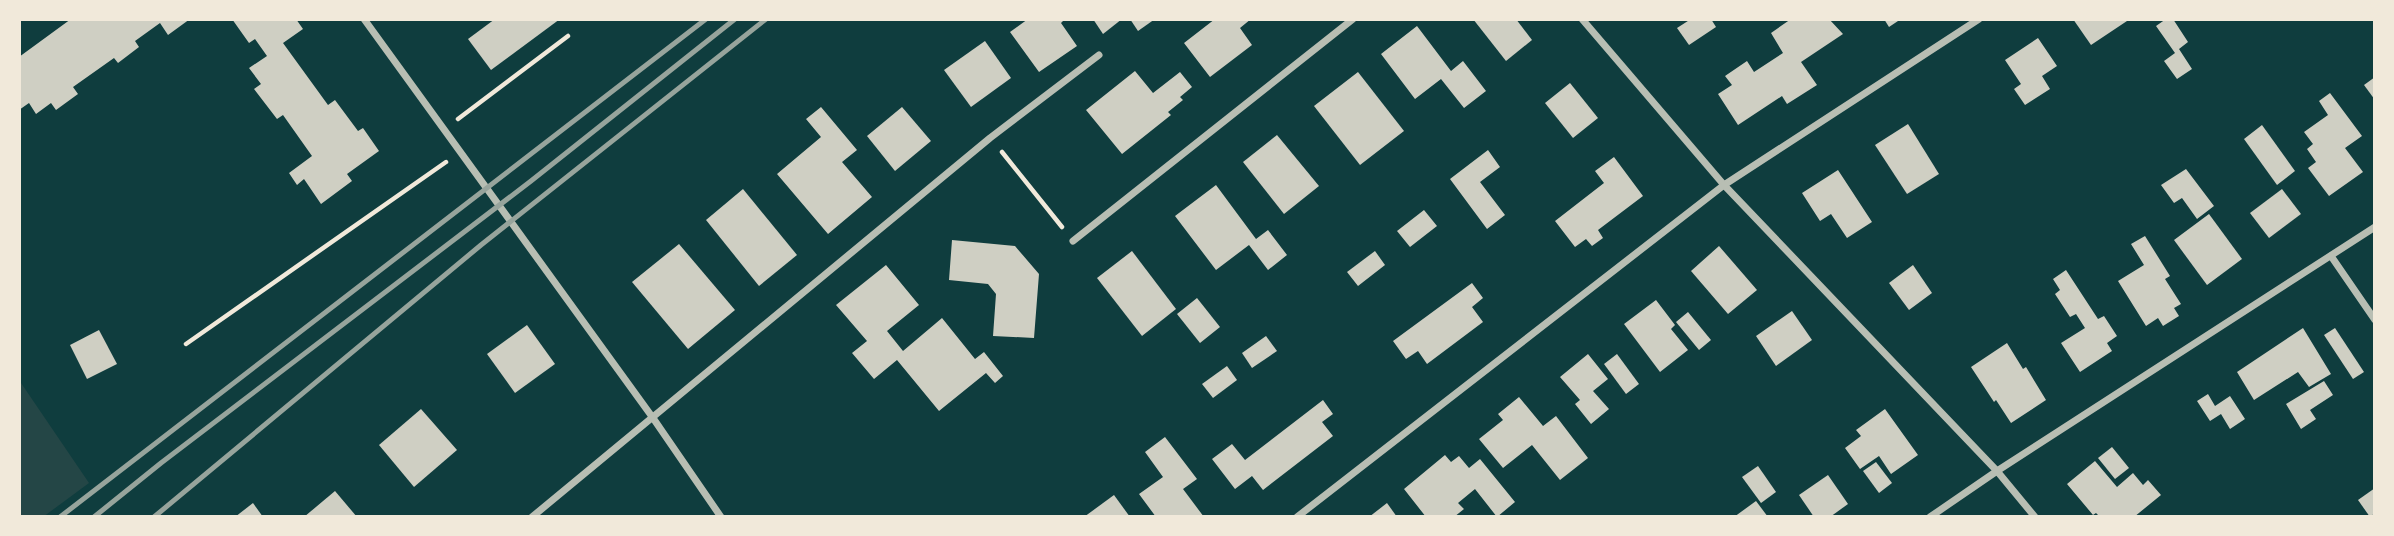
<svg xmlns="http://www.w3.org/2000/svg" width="2394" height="536" font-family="Quicksand,sans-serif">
	<rect width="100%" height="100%" fill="#0f3d3e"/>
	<path fill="#244646" d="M19 380 89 483 43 517H19Z"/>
	<g fill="#cfcfc3">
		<path d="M71 19H190L168 35 160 23 135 41 139 47 118 63 114 58 73 87 78 94 56 110 51 103 36 114 29 103 19 110V57Z"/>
		<path d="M232 19H296L303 29 283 43 328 105 335 100 358 131 363 128 379 151 347 174 352 181 321 204 304 179 297 185 289 173 312 156 283 115 277 119 254 89 261 84 249 68 267 56 255 39 249 43Z"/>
		<path d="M495 19H560L491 70 468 39Z"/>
		<path d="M1028 19H1065L1061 23 1077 46 1039 72 1010 32Z"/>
		<path d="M1093 19H1122L1103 34Z"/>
		<path d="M1130 19H1155L1138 31Z"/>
		<path d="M1215 19H1251L1240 28 1252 45 1210 77 1184 43Z"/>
		<path d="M1473 19H1516L1532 40 1506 61Z"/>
		<path d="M1691 19H1711L1716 27 1689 45 1677 28Z"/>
		<path d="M1791 19H1829L1843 34 1801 62 1817 85 1787 104 1782 96 1738 125 1718 94 1732 85 1725 76 1747 61 1754 72 1783 53 1771 33Z"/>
		<path d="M1884 19H1901L1889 27Z"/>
		<path d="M2073 19H2130L2091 45Z"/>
		<path d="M2166 19H2173L2188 42 2179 49 2192 69 2177 79 2164 61 2175 53 2156 26Z"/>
		<path d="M1417 26 1451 71 1463 61 1486 91 1464 108 1441 79 1415 99 1381 54Z"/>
		<path d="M2038 38 2057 66 2042 76 2050 89 2025 105 2014 89 2021 84 2005 60Z"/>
		<path d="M985 41 1011 78 971 107 944 70Z"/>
		<path d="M1135 71 1153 93 1180 72 1192 87 1180 97 1183 100 1168 112 1171 115 1122 154 1086 110Z"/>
		<path d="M1358 72 1404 131 1360 165 1314 106Z"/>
		<path d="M2375 77V100L2364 85Z"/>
		<path d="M1570 83 1598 118 1573 138 1545 103Z"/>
		<path d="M2330 93 2362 136 2345 148 2363 172 2329 196 2308 168 2316 162 2307 149 2313 144 2304 132 2328 115 2319 101Z"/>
		<path d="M821 107 857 150 842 162 872 197 828 234 777 174 821 137 806 119Z"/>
		<path d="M902 107 931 141 895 171 867 136Z"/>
		<path d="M1908 124 1939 174 1907 194 1875 145Z"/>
		<path d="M2262 125 2295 171 2277 185 2244 139Z"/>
		<path d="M1277 135 1319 186 1284 214 1243 162Z"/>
		<path d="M1488 150 1500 167 1480 182 1505 215 1487 229 1450 179Z"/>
		<path d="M1614 157 1643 196 1598 230 1603 238 1592 246 1586 239 1575 247 1555 221 1604 183 1595 171Z"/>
		<path d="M2186 169 2214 206 2197 219 2182 198 2174 203 2161 185Z"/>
		<path d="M1838 170 1872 222 1847 238 1831 214 1820 221 1802 193Z"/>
		<path d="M1216 185 1256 239 1268 230 1287 255 1268 270 1249 245 1216 270 1175 216Z"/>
		<path d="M743 189 797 255 759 286 706 220Z"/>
		<path d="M2282 189 2301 214 2269 238 2250 213Z"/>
		<path d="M1424 210 1437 226 1410 247 1397 231Z"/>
		<path d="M2209 214 2242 259 2207 285 2174 240Z"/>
		<path d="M2145 236 2170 276 2165 279 2181 304 2174 308 2179 316 2163 326 2158 318 2146 326 2118 281 2144 265 2131 244Z"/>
		<path d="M952 240 1015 246 1039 274 1034 338 993 336 996 294 988 284 949 280Z"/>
		<path d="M679 244 735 310 688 349 632 282Z"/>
		<path d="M1719 246 1757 290 1728 314 1691 271Z"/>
		<path d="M1132 251 1176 309 1142 336 1097 278Z"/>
		<path d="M1375 251 1385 265 1358 286 1347 272Z"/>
		<path d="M886 265 919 305 887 331 903 351 942 318 975 359 984 352 1003 376 995 383 986 373 939 411 897 360 874 379 852 353 867 341 836 305Z"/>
		<path d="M1913 265 1932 293 1909 310 1889 283Z"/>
		<path d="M2066 270 2098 319 2104 316 2117 336 2107 343 2112 351 2080 372 2061 343 2085 328 2076 314 2070 317 2055 294 2060 290 2053 279Z"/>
		<path d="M1472 283 1483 298 1472 307 1483 322 1427 364 1418 351 1406 359 1393 341Z"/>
		<path d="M1197 298 1220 327 1200 343 1177 314Z"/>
		<path d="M1656 300 1675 325 1671 329 1688 350 1660 372 1624 324Z"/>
		<path d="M1792 311 1812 340 1776 366 1756 336Z"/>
		<path d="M1688 312 1711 340 1699 350 1676 322Z"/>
		<path d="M527 325 555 364 515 393 487 354Z"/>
		<path d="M2303 328 2331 374 2309 387 2298 372 2254 400 2237 372Z"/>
		<path d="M2335 328 2364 372 2353 379 2324 335Z"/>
		<path d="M99 330 117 364 87 379 70 345Z"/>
		<path d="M1266 336 1277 351 1252 368 1242 353Z"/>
		<path d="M2007 343 2023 369 2026 367 2046 400 2011 423 1996 400 1994 402 1971 367Z"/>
		<path d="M1588 354 1608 379 1593 391 1609 409 1591 424 1575 404 1580 400 1560 377Z"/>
		<path d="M1617 354 1639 384 1626 394 1604 364Z"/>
		<path d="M1227 366 1237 380 1213 398 1202 384Z"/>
		<path d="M2324 381 2333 395 2310 410 2316 419 2301 429 2286 404Z"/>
		<path d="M2208 394 2215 406 2230 396 2245 419 2230 429 2221 414 2210 421 2197 401Z"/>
		<path d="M1519 397 1543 426 1556 416 1588 458 1560 480 1532 445 1503 468 1479 439 1503 420 1498 414Z"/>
		<path d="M1323 400 1333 414 1322 422 1333 436 1263 490 1252 476 1235 489 1212 459 1232 444 1245 460Z"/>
		<path d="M421 409 457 450 414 487 379 445Z"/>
		<path d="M1885 409 1918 455 1891 474 1879 456 1860 469 1845 448 1861 436 1856 430Z"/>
		<path d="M1165 437 1197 479 1183 489 1204 517H1156L1139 494 1163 477 1145 452Z"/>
		<path d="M2112 447 2129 468 2115 479 2098 458Z"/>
		<path d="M1445 455 1451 462 1459 456 1469 468 1480 459 1515 502 1497 517 1475 489 1458 503 1464 509 1454 517H1426L1404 489Z"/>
		<path d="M2095 461 2117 487 2133 473 2143 485 2148 480 2161 495 2134 517H2100L2096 513 2093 515 2067 484Z"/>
		<path d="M1876 462 1892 483 1879 493 1863 471Z"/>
		<path d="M1758 466 1776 492 1761 503 1742 477Z"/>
		<path d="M1828 475 1848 504 1830 517H1814L1799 495Z"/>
		<path d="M2375 488V513L2370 517 2358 500Z"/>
		<path d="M335 491 357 517H304Z"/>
		<path d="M1114 495 1130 517H1084Z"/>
		<path d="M1756 501 1768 517H1734Z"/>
		<path d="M253 503 263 517H235Z"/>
		<path d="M1387 503 1397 517H1369Z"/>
	</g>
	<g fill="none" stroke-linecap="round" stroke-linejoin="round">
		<g stroke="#f1e9da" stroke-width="4.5">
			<path d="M458 119 568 36"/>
			<path d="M1002 152 1062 227"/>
			<path d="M186 344 446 162"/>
		</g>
		<g stroke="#b8beb3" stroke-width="7">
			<path d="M364 19 653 418 721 517"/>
			<path d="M1582 19 1724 185 1997 471 2035 517"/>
			<path d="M1073 241 1353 19"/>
			<path d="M2331 256 2375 320"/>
			<path d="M532 517 990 138 1099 55"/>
			<path d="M1297 517 1724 185 1979 19"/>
			<path d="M1930 517 1997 471 2375 227"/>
		</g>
		<g stroke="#97a49c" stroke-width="5">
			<path d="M60 517 706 19"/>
			<path d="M94 517 161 463 531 181 735 19"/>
			<path d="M154 517 481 245 766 19"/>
		</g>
	</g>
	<rect width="2394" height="536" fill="none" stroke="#f1e9da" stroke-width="42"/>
</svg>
